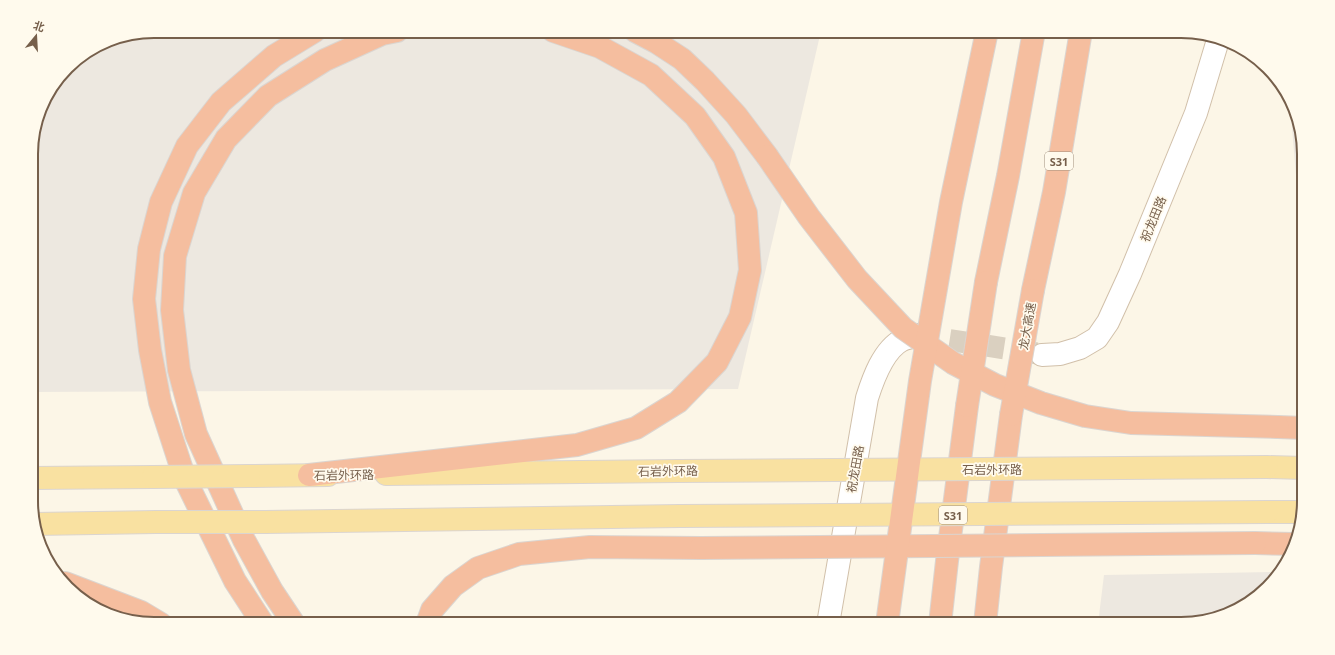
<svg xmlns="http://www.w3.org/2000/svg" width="1335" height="655" font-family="'Noto Sans','Noto Sans SC',sans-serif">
	<rect width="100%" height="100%" fill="#fcf6e7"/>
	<g fill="#ede8e0">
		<path d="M154 31H821L738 389 32 392 31 146 44 99 73 62 107 40Z"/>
		<path d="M1290 104 1303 138V258Z"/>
		<path d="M1277 572 1249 603 1189 624H1098L1104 575Z"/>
	</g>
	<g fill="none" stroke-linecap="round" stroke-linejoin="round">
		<path stroke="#dad0c0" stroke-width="22" stroke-dasharray="22 11" stroke-linecap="butt" d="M917 335 1041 354"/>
		<g stroke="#d1c0aa" stroke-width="24">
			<g id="secondary">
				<path d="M1042 355 1060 354 1080 348 1097 338 1108 322 1130 274 1196 113 1218 40"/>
				<path d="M828 624 867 398C873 379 883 350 902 340 907 338 913 337 917 335"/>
			</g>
		</g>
		<g stroke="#dbd5d0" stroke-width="24">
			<g id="primary">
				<path d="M1267 467 1304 468"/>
				<path d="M386 474 679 471"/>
				<path d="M249 476 328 475"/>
				<path d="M32 478 153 477"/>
				<path d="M1267 512H1302"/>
				<path d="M265 522 680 516"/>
				<path d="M35 524 156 522"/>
			</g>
		</g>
		<g stroke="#dbd5d0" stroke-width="24">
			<g id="highway">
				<path d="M635 31 656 42 682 59 705 81 736 115 767 156"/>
				<path d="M986 282 1008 176 1034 31"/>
				<path d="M1033 290 1054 192 1081 31"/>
				<path d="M1278 427 1304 428"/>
				<path d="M309 475 577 445 636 428 678 402 717 362 740 317 750 270 746 213 724 157 695 116 651 75 600 47 553 31"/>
				<path d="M1255 543 1294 544"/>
				<path d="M65 583 141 612 161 624"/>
				<path d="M263 624 235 581 185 479 160 402 150 350 144 299 149 249 161 202 187 146 221 102 274 56 315 31"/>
				<path d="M294 624 272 591 244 540 196 434 179 370 172 310 175 256 194 193 226 139 268 96 325 60 382 34 397 31"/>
				<path d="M427 624 432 610 453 586 478 568 519 554 590 547 701 548"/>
				<path d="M940 624 947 561 967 406"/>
				<path d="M985 624 991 567 1011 415"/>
			</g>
		</g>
		<use href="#secondary" stroke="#fff" stroke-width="22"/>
		<use href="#primary" stroke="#f9e1a1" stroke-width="22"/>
		<use href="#highway" stroke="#f5be9f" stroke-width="22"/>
		<g stroke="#dbd5d0" stroke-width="24" stroke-linecap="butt">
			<g id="primary-bridge">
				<path d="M679 471 1267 467"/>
				<path d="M153 477 249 476"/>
				<path d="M680 516 1267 512"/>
				<path d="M156 522H265"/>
			</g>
		</g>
		<g stroke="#dbd5d0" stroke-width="24" stroke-linecap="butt">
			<g id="highway-bridge">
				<path d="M767 156 809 217 857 279 903 328 953 363 995 385 1041 403 1085 416 1131 423 1278 427"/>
				<path d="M967 406 986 282"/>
				<path d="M1011 415 1033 290"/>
				<path d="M701 548 1255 543"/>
				<path d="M887 624 920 381 951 202 987 31"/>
			</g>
		</g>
		<use href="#primary-bridge" stroke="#f9e1a1" stroke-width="22"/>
		<use href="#highway-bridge" stroke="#f5be9f" stroke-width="22"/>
	</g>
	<g text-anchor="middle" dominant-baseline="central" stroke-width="3.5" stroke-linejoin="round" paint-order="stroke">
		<g fill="#fffaed" stroke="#9f8e7c" stroke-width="1">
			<rect x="1045" y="152" width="28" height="18" rx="3"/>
			<rect x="939" y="506" width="28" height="18" rx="3"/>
		</g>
		<g font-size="11" font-weight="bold" fill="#765f4b">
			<text x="1059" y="161">S31</text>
			<text x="953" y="515">S31</text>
		</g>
		<g font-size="12" fill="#765f4b" stroke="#fffaed">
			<text transform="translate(1153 219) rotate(-68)">祝龙田路</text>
			<text transform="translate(1027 326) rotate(-80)">龙大高速</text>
			<text transform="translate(855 469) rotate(-80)">祝龙田路</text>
			<text x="992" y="469">石岩外环路</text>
			<text transform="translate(668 471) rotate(-1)">石岩外环路</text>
			<text transform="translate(344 475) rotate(-1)">石岩外环路</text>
		</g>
	</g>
	<path d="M0 0H1335V655H0ZM154 38H1181A116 116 0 0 1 1297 154V501A116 116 0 0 1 1181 617H154A116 116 0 0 1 38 501V154A116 116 0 0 1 154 38Z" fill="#fffaed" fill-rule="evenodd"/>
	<path fill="none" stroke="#765f4b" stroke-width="2" d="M154 38H1181A116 116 0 0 1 1297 154V501A116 116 0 0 1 1181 617H154A116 116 0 0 1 38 501V154A116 116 0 0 1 154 38Z"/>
	<g transform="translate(36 36) rotate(18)" stroke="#fffaed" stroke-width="3" paint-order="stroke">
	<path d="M0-3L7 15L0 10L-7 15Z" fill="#765f4b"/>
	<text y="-6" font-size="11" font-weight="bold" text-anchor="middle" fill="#765f4b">北</text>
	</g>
</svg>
